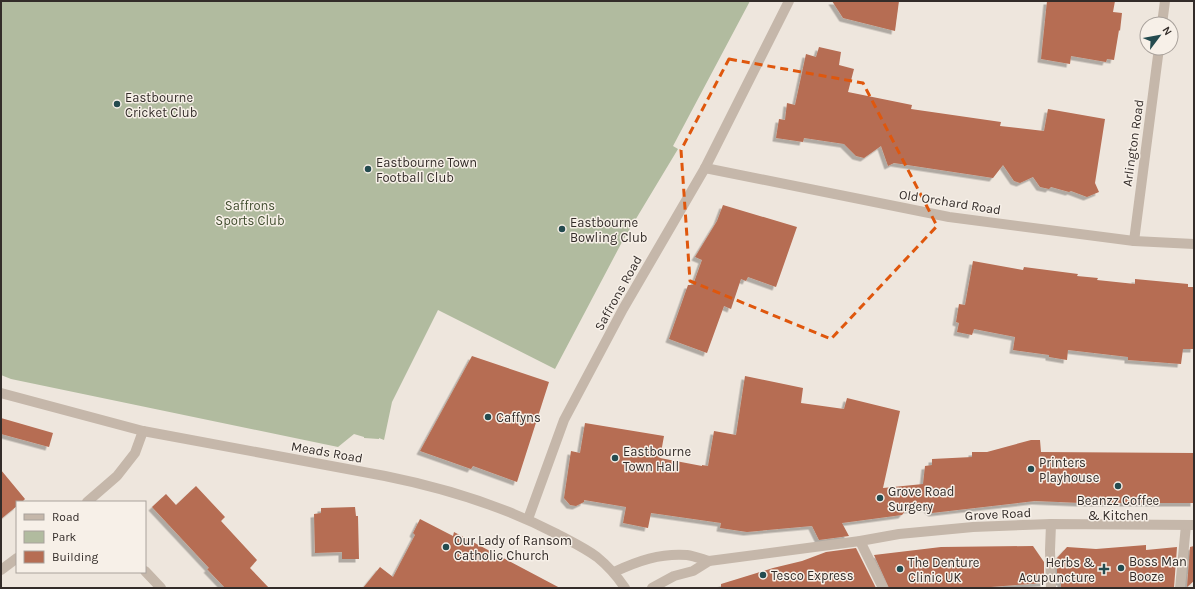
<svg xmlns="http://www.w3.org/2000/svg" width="1195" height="589" font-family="Karla,sans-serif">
	<defs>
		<filter id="shadow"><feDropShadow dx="-3.5" dy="3.5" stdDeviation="0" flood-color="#0004"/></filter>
	</defs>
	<rect width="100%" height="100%" fill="#eee6dd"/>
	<path fill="#b1bb9f" d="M1 1H750L673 146 678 149 622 242 555 369 438 310 392 402 384 440 379 438V439L364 438V437L354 434 338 447 11 379 1 375Z"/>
	<g fill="#b66d53" filter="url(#shadow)">
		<path d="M832 1H899L895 31 843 18Z"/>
		<path d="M1047 1H1115L1113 12 1122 13 1120 31 1119 30 1114 60 1107 59 1106 62 1071 56 1070 64 1041 59Z"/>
		<path d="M819 47 841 52 839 65 854 69 848 92 912 105 911 109 1001 122 1000 126 1044 131 1048 109 1105 119 1095 183 1099 192 1087 197 1071 191 1069 192 1051 187 1049 189 1040 187 1033 177 1020 183 1014 181 1003 165 993 178 894 163 888 166 881 146 864 158 856 156 844 144 804 138 803 142 776 138 779 119 785 120 787 103 795 105 806 54 816 57Z"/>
		<path d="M723 205 797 227 776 287 748 277 746 281 741 279 731 309 724 306 707 353 669 339 688 285H693L702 260 695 257 717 221Z"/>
		<path d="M973 261 1023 270 1024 267 1078 274 1077 276 1098 278 1097 280 1135 284V279L1188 284V287H1194V349H1183L1181 364 1128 360V357L1068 350 1067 360 1049 357V355L1013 350 1015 337 974 329 972 335 957 332 959 323 956 322 959 304 965 305Z"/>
		<path d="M472 356 549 382 517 482 473 466 471 469 420 451Z"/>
		<path d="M745 376 803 388 801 403 844 409 847 398 900 411 883 488 923 484 925 466 932 465V459L972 457V452H987L1031 440H1040L1041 452 1194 453V503H1082L1035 501 932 513 926 508 906 510 902 515 842 523 849 536 819 540 812 526 747 532 720 528 721 523 651 513 648 528 623 523 626 507 584 500V502L576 506 570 505 564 498 571 451 580 453 585 423 664 436 660 458 702 466V465L708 466 714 431 736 435Z"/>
		<path d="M1 418 53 433 49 447 1 434Z"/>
		<path d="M1 470 25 499 22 502H17V506L1 519Z"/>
		<path d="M196 486 225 517 221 521 257 560 250 568 269 588H225L207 569 209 568 152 507 166 494 176 505Z"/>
		<path d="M355 507 356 516H358L359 559H342V552L315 553 314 514 321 513V508Z"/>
		<path d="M420 519 453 536 454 532 560 588H363L380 567 393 577 415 535 413 533Z"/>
		<path d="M1146 545V550L1177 547 1174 588H1061V582H1057V558L1067 547 1096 549Z"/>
		<path d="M1033 546 1044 562V583L978 588H889L874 555 941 547Z"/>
		<path d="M1194 546V581L1187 587 1190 547Z"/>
		<path d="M856 548 876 588H721V584L773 568 802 561 826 552Z"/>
	</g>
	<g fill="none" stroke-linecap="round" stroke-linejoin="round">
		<g stroke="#c5b7aa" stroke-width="10">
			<path d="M1162 24 1165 1"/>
			<path d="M705 168 949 217 1134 241 1194 244"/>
			<path d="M1134 241 1159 48"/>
			<path d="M87 502 117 476 135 453 143 431"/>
			<path d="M528 519 564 420 623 309 705 168 789 1"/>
			<path d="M1051 524 1050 550 1051 588"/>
			<path d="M860 541 883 588"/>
			<path d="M1 570 17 558"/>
			<path d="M145 571 161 588"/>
			<path d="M1180 588 1186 525"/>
		</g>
		<g stroke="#c5b7aa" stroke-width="10">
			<path d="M1 393 143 431 385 476C445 488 503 506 557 534 570 541 585 548 597 557 608 566 617 576 625 588"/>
			<path d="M614 572C638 561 660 553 687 555 694 556 702 559 709 561"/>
			<path d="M652 588 674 576 693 571 709 561 860 541 899 534 973 527 1051 524 1194 525"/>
		</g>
	</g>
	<path fill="none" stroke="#df570d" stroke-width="3" stroke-dasharray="8 5" stroke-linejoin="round" d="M729 59 863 83 937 226 831 339 690 281 681 150Z"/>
	<g fill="#244b4f" stroke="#f7f0e8" stroke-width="1.5">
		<circle cx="117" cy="104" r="4"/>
		<circle cx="368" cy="169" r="4"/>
		<circle cx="562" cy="229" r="4"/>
		<circle cx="488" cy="417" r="4"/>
		<circle cx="615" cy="458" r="4"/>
		<circle cx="1031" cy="469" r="4"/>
		<circle cx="1118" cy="486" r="4"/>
		<circle cx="880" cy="498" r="4"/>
		<circle cx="446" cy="547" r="4"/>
		<circle cx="1121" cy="568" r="4"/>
		<circle cx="900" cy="569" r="4"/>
		<path d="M1102 563h4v4h4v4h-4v4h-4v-4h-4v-4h4z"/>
		<circle cx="763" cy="575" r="4"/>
	</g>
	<g text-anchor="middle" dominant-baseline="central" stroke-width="3" stroke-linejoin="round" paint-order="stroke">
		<g font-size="13" fill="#332c29" stroke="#f7f0e8" text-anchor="start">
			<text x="125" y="97">Eastbourne<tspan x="125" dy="15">Cricket Club</tspan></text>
			<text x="376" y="162">Eastbourne Town<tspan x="376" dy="15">Football Club</tspan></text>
			<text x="570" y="222">Eastbourne<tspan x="570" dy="15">Bowling Club</tspan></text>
			<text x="496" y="417">Caffyns</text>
			<text x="623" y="451">Eastbourne<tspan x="623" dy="15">Town Hall</tspan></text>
			<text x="1039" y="462">Printers<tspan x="1039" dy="15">Playhouse</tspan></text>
			<text x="888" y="491">Grove Road<tspan x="888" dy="15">Surgery</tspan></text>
			<text x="1118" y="500" text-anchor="middle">Beanzz Coffee<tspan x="1118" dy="15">&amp; Kitchen</tspan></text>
			<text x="454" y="540">Our Lady of Ransom<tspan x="454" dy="15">Catholic Church</tspan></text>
			<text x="1129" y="561">Boss Man<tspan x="1129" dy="15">Booze</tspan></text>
			<text x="908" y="562">The Denture<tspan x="908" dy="15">Clinic UK</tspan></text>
			<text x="1095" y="562" text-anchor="end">Herbs &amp;<tspan x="1095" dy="15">Acupuncture</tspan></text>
			<text x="771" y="575">Tesco Express</text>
		</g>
		<g font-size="13" fill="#332c29" stroke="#f7f0e8">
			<text transform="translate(1133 143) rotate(-82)">Arlington Road</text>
			<text transform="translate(950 202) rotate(9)">Old Orchard Road</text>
			<text transform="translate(618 293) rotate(-61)">Saffrons Road</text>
			<text transform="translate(327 452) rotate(10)">Meads Road</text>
			<text transform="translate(998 514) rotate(-3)">Grove Road</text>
		</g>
		<g font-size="13" fill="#424e30" stroke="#f7f0e8">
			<text x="250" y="205">Saffrons<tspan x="250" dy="15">Sports Club</tspan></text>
		</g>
	</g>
	<rect width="1195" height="589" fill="none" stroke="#332c29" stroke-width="4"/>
	<rect x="16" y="501" width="130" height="72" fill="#f7f0e8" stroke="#a9a29c"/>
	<rect x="24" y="514" width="20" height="6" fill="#c5b7aa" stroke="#a9a29c"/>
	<text x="52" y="521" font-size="12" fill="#332c29">Road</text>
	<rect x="24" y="531" width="20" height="12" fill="#b1bb9f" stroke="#a9a29c"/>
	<text x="52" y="541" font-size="12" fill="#332c29">Park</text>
	<rect x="24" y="551" width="20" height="12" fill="#b66d53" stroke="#a9a29c"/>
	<text x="52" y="561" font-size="12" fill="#332c29">Building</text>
	<g transform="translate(1159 36) rotate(58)"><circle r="19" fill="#f7f0e8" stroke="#a9a29c"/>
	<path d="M0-3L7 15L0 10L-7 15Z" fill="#244b4f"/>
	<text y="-6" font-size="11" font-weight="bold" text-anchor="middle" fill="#332c29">N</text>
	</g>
</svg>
